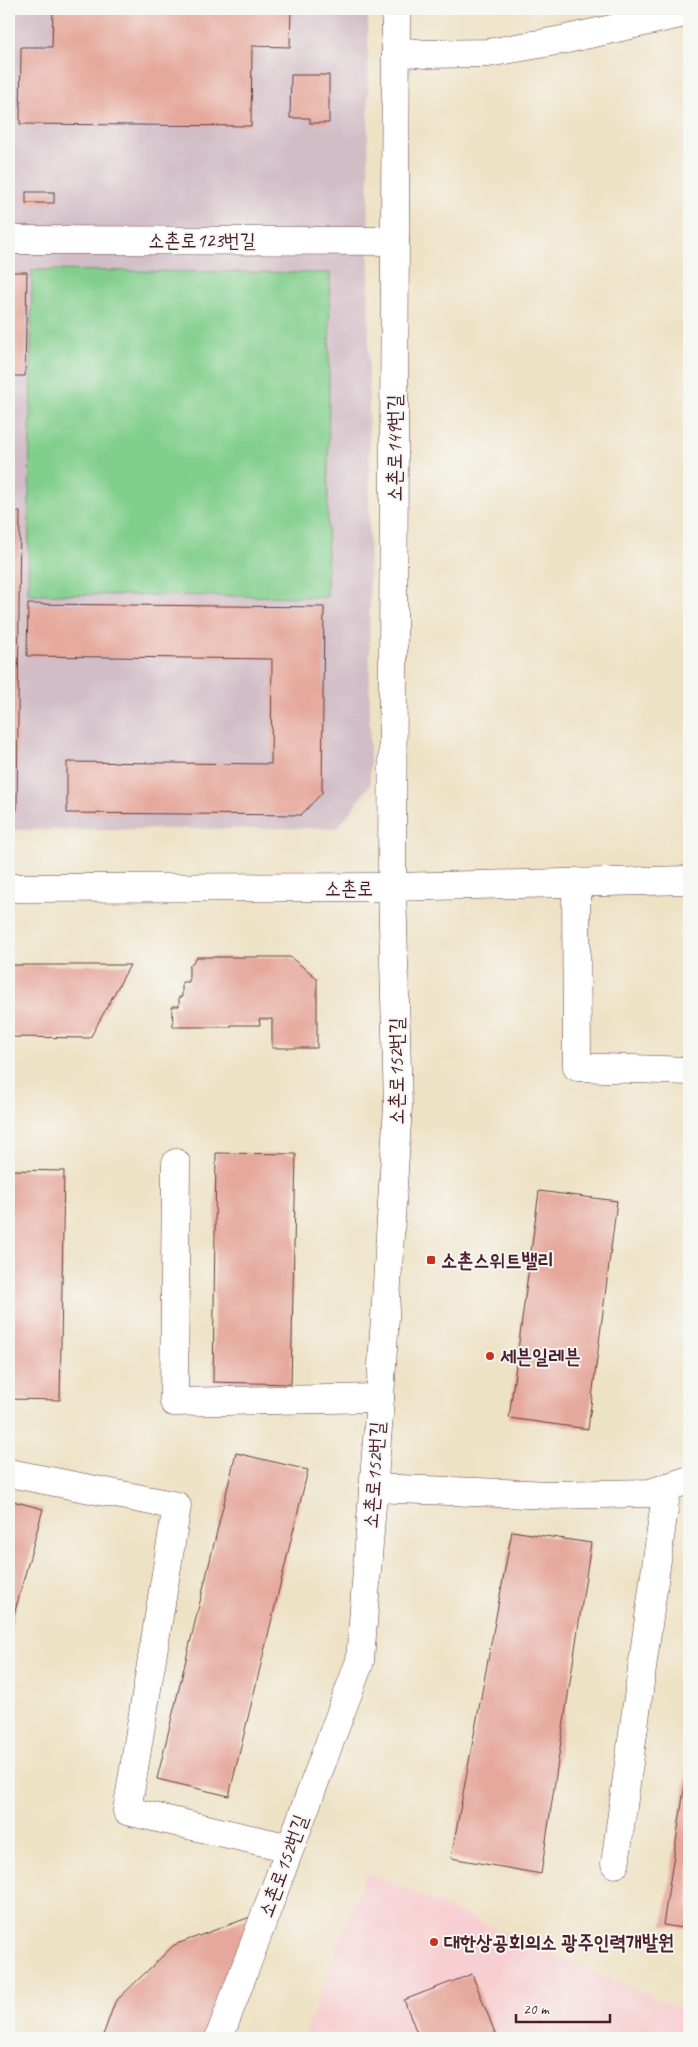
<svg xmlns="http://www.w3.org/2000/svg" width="698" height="2047" font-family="Caveat,'Poor Story',sans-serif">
	<rect width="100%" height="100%" fill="#f6f6f2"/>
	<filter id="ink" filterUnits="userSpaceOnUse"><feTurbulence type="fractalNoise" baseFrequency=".02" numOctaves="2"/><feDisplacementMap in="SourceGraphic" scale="10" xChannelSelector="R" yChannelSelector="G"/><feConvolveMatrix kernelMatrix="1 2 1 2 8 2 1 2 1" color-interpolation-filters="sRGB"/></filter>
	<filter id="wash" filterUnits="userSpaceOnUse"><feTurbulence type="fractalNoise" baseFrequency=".0096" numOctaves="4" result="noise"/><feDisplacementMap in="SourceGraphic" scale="20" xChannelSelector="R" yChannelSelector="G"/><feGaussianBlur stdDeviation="1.12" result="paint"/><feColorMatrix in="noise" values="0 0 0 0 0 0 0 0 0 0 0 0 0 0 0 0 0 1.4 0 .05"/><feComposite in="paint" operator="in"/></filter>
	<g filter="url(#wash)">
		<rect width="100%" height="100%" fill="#eee2c5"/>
		<path fill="#f7cfd2" d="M366 1872 689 2013V2038H303Z"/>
		<path fill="#d2bdc6" d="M9 9H368L370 785 338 828 9 830Z"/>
		<path fill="#82cf8d" stroke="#66775c" d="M32 270 330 273 327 597 28 594Z"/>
		<g id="blocks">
			<g fill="#e6a89c">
				<path d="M53 9H291L290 47 252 46 251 126 20 124 21 47H52Z"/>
				<path d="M291 75H329V123H310V118H290Z"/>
				<rect x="9" y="185" width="4" height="21"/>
				<rect x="26" y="192" width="28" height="11"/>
				<path d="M9 272H27L25 376H9Z"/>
				<path d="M9 512H20L17 810H9Z"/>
				<path d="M28 604 324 607 322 793 301 815 67 813V762L271 764 272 659 27 656Z"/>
				<path d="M197 957H290L317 978V1048H272V1019H259L260 1025H231V1027H173L172 1006H179V997H182V982H189V967Z"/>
				<path d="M9 965H130L90 1038 9 1037Z"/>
				<path d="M216 1153 296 1154 291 1384 213 1382Z"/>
				<path d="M9 1170 64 1171 60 1400 9 1399Z"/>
				<path d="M539 1191 617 1201 588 1429 509 1418Z"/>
				<path d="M236 1453 308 1470 229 1796 157 1779Z"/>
				<path d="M9 1500 43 1509 9 1633Z"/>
				<path d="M512 1531 591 1543 541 1874 451 1858Z"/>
				<path d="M688 1764H689V1929L663 1925Z"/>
				<path d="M253 1916 205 2038H102L115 2002 174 1945Z"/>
				<path d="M472 1974 497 2038H419L404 2000Z"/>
			</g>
		</g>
	</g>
	<g filter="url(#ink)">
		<use href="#blocks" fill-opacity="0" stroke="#633c42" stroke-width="1"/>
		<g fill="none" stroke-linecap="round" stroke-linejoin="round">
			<g stroke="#633c42" stroke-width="29">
				<g id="minor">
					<path d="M396 51 426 54 488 53 562 40 689 12"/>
					<path d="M9 240 395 241"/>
					<path d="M576 882 577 1067 689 1071"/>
					<path d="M9 888 392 887 689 880"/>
					<path d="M176 1163 174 1402 380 1398"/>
					<path d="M9 1473 177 1506 127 1811 290 1848"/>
					<path d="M373 1488 551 1495 650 1493 689 1480"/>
					<path d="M615 1864 667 1487"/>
					<path d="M219 2038 360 1661 379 1414 398 1106 392 887 396 9"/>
				</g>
			</g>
			<use href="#minor" stroke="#fff" stroke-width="28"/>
		</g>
	</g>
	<g fill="#c8321e" stroke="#f6f6f2" stroke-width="2">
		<rect x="426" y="1255" width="10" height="10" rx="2.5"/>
		<circle cx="490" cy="1356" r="5"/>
		<circle cx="434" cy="1942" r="5"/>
	</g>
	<g text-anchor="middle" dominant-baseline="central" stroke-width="4" stroke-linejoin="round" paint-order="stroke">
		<g font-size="20" fill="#4a1f2b" stroke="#f6f6f2">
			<text x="202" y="240">소촌로123번길</text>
			<text transform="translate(394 448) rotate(-90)">소촌로149번길</text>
			<text x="349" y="888">소촌로</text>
			<text transform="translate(396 1071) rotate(-90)">소촌로152번길</text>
			<text transform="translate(374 1475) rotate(-86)">소촌로152번길</text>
			<text transform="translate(283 1866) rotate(-70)">소촌로152번길</text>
		</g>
		<g font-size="20" font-weight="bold" fill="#4a1f2b" stroke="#f6f6f2" text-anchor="start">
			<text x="441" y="1260">소촌스위트밸리</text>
			<text x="500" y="1356">세븐일레븐</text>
			<text x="444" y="1942">대한상공회의소 광주인력개발원</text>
		</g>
	</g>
	<rect width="698" height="2047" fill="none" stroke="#f6f6f2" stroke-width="30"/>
	<path d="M516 2014v8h94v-8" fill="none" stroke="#4a1f2b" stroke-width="2.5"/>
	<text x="523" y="2014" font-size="15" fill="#4a1f2b" stroke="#f6f6f2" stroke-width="4" paint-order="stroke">20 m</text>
</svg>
